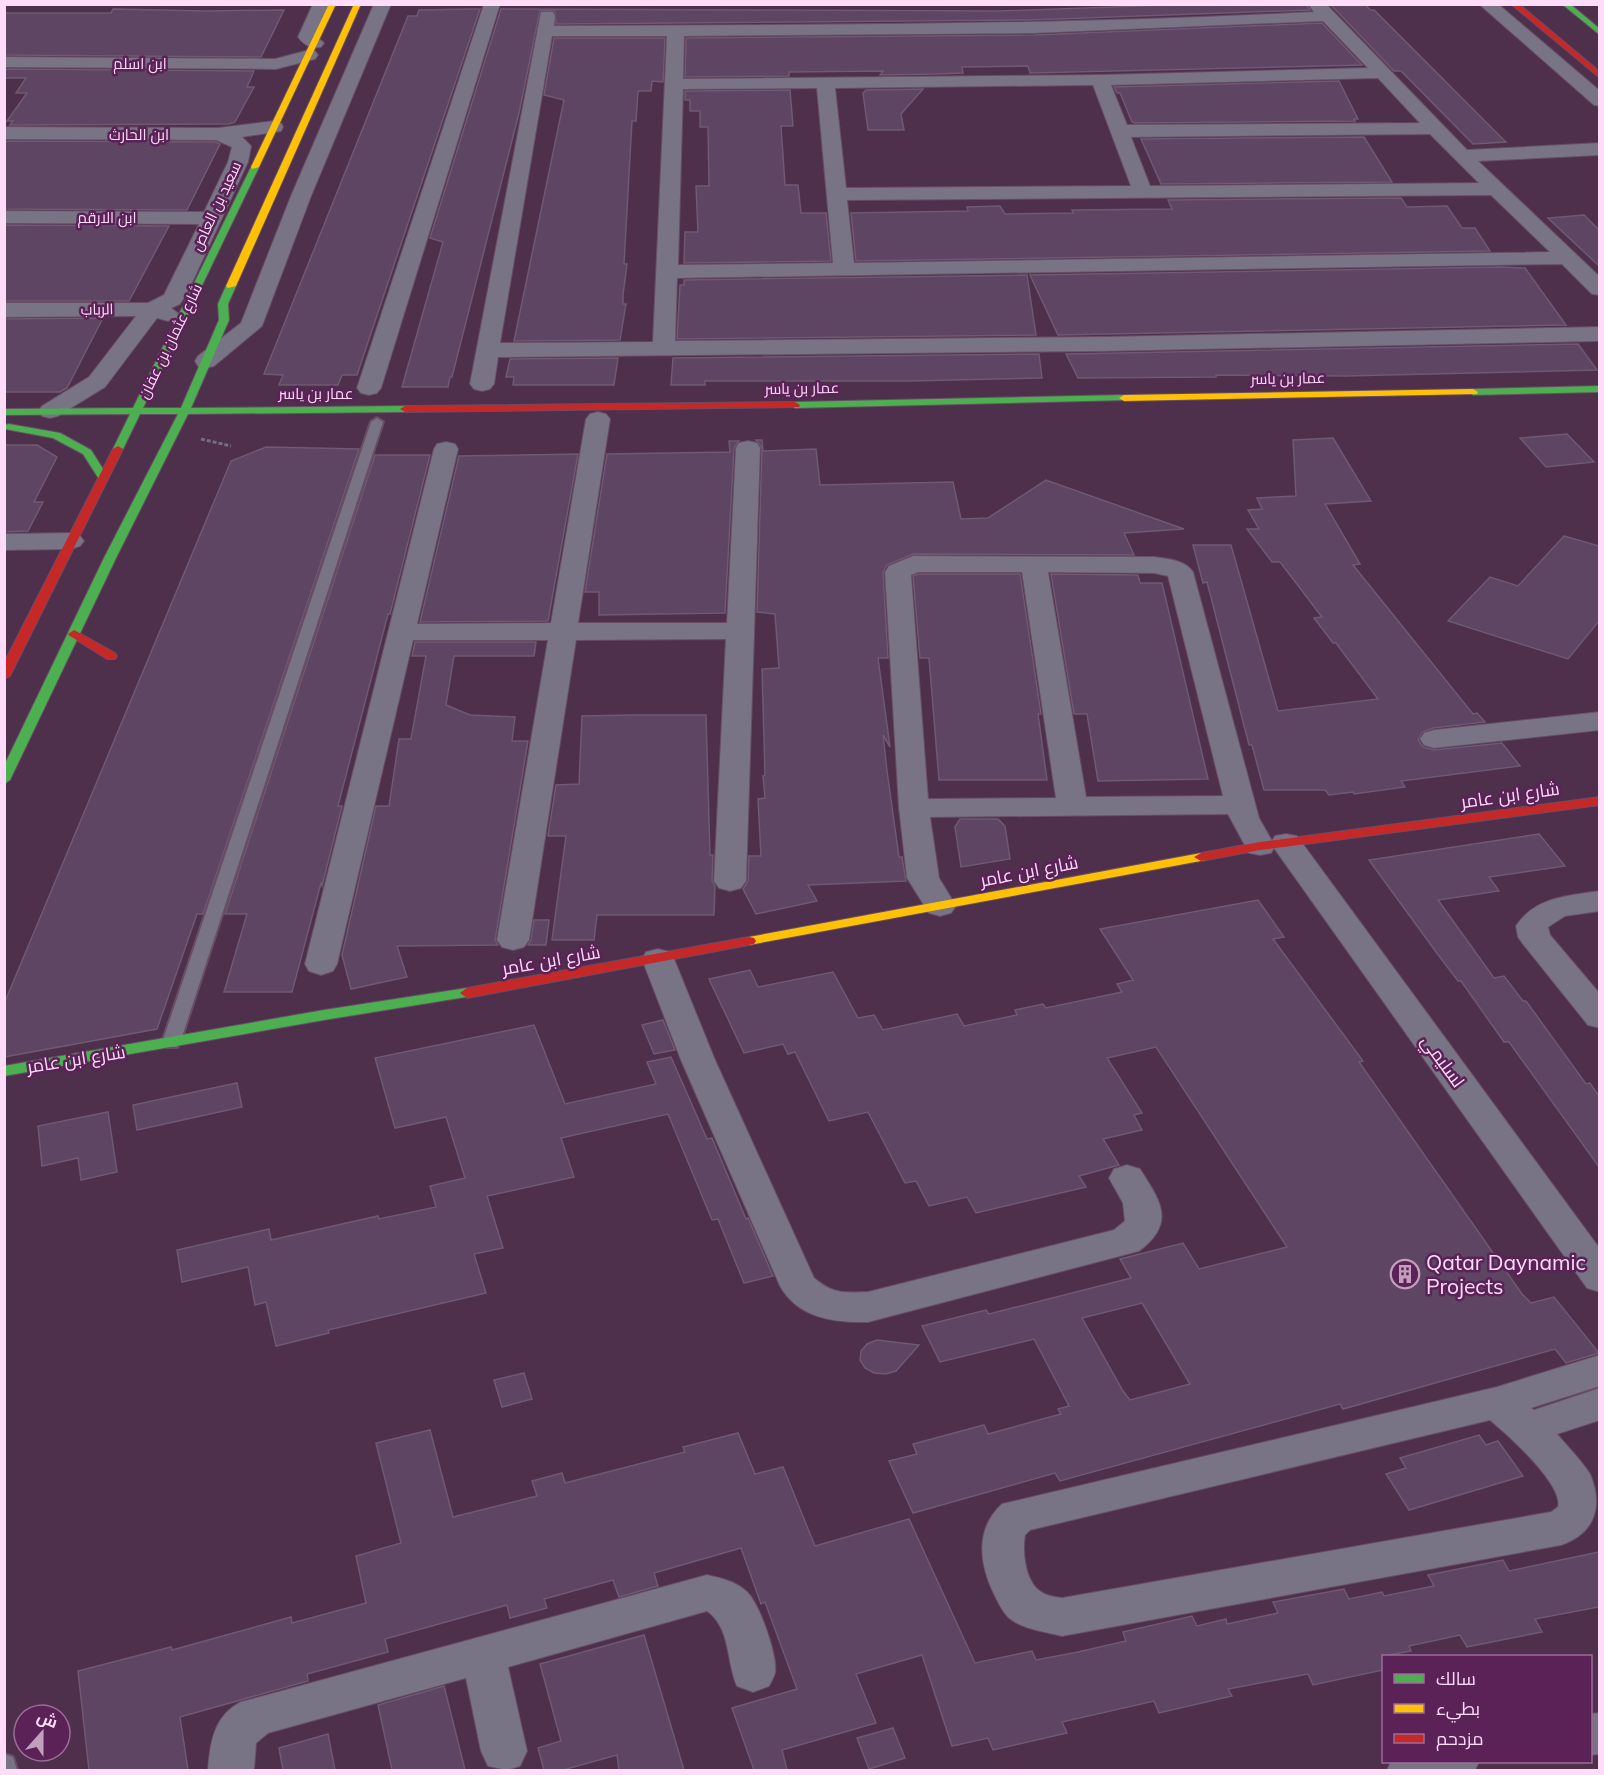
<svg xmlns="http://www.w3.org/2000/svg" width="1604" height="1775" font-family="Mulish,Cairo,sans-serif">
	<rect width="100%" height="100%" fill="#4e2f4c"/>
	<g fill="#5d4563" stroke="#6f5973" stroke-width="1.5" fill-rule="evenodd">
		<path d="M1195 4H1306L1310 10 1029 20 556 24 555 11 540 10 519 113 452 377H450L448 387H402L443 242 430 238 501 9 1000 11Z"/>
		<path d="M1330 4H1365L1370 10H1374L1506 142 1473 144 1401 71H1394Z"/>
		<path d="M113 9 206 11 284 10 261 57 4 55V13H111Z"/>
		<path d="M472 9H480L357 375H342L338 385H279L283 375 264 374 408 16H417L419 10Z"/>
		<path d="M1322 23 1362 65 1030 73 1028 66 962 67 963 73 936 74 880 75 883 71 789 72V76L685 77 686 38 1034 35Z"/>
		<path d="M554 38H665L663 82 652 81 651 91H638L636 121H632L624 264H627L623 295V304H626L620 340 514 341 564 100 544 95Z"/>
		<path d="M4 69 254 71 247 87H254L235 122 229 124 10 125 13 121H7L27 93H16L26 78H4Z"/>
		<path d="M1339 81 1358 119H1354L1355 121 1135 123 1132 122 1120 93H1117L1114 87Z"/>
		<path d="M923 89 901 114 904 130H868L863 93 866 90Z"/>
		<path d="M790 90 793 126H781L785 185H798L801 213H826L831 261 684 263 685 232H698L696 186H709L708 127H700V111H690V100H685V91Z"/>
		<path d="M1364 137 1392 182 1161 184 1141 139Z"/>
		<path d="M4 141 216 142 220 144 187 210 4 209Z"/>
		<path d="M1401 198 1407 207 1447 206 1462 228H1475L1490 251 856 261 851 213 968 211 967 207 1000 206 1005 214 1073 213 1072 210 1172 209 1168 200Z"/>
		<path d="M1584 215 1599 230V266L1548 218Z"/>
		<path d="M4 225 169 226 129 301H4Z"/>
		<path d="M1501 267 1525 268 1566 325 1058 335 1030 275Z"/>
		<path d="M1027 275 1036 335 677 339 680 285H684V280Z"/>
		<path d="M103 318 67 388 60 392H4V319Z"/>
		<path d="M1578 344 1597 370 1345 376 1216 375V377L1078 378 1066 354Z"/>
		<path d="M1039 354 1042 378 910 381H705V385H671L673 358Z"/>
		<path d="M618 358 614 385H513L514 377H506L510 359Z"/>
		<path d="M1567 434 1594 462 1546 467 1520 438Z"/>
		<path d="M1333 438 1371 501 1325 504 1360 564 1353 565 1473 714 1477 713 1485 722 1433 728 1422 732 1418 740 1423 747 1434 750 1502 743 1520 766 1401 781 1405 787 1354 794 1353 792 1329 795 1325 790H1264L1252 745H1249L1207 582 1203 583 1193 545H1231L1278 711 1378 699 1336 643H1333L1314 618 1322 617 1280 562H1272L1247 529H1259L1248 510 1262 509 1257 498 1296 496 1293 440Z"/>
		<path d="M756 440H762L763 451 816 449 820 485 953 482 961 519 988 518 1046 480 1184 529 1124 533 1134 555 913 554 887 565 883 572 888 658H878L890 747 883 735 887 771 899 857H902L906 881 808 885 817 901 756 914 743 889 748 881 749 856H761L758 799 765 798 763 776 765 775 762 669 779 668 775 614 757 612 762 448Z"/>
		<path d="M729 441H739L734 448 725 613 599 615V592H585L607 454 730 452Z"/>
		<path d="M4 445H37L57 457 34 502H43L28 531 4 532Z"/>
		<path d="M266 447 359 449 203 914H197L157 1029 4 1057V1004L231 461Z"/>
		<path d="M578 454 548 621 420 622 459 456Z"/>
		<path d="M375 455H430L390 614H388L338 806H342L322 886 321 883 292 992H224L247 914H225Z"/>
		<path d="M1564 536 1599 546V621L1568 659 1448 621 1490 577 1518 586Z"/>
		<path d="M918 574H1020L1041 714H1038L1047 780H939L929 658H920L913 576Z"/>
		<path d="M1051 574 1138 575 1140 583H1162L1208 779 1098 781 1087 714H1074Z"/>
		<path d="M415 642H536L534 656H454L446 705 470 715 515 717 512 741H528L495 940 498 945 397 946 407 977 351 989 342 955 376 806H389L399 739H411L426 656H412Z"/>
		<path d="M632 715H706L710 855H713L712 881 715 886 714 915H597L594 940H552L566 836H548L556 785 579 784 582 716Z"/>
		<path d="M960 819H998L1005 826 1010 859 961 867 955 827Z"/>
		<path d="M1539 834 1565 866 1489 877 1499 891 1438 900 1494 978 1504 976 1523 1001H1526L1586 1084 1590 1083 1599 1096V1167L1509 1042H1504L1461 981H1458L1436 952 1369 860Z"/>
		<path d="M1258 900 1284 937 1273 939 1363 1061 1359 1062 1522 1294 1531 1303 1554 1297 1599 1353 1566 1363 1555 1349 1343 1409 1340 1404 1060 1481 1055 1473 913 1513 889 1461 917 1454 913 1444 984 1425 988 1434 1061 1414 1058 1409 1069 1406 1034 1339 940 1362 922 1326 986 1310 989 1314 1131 1278 1120 1259 1183 1243 1199 1269 1287 1247 1156 1047 1107 1058 1142 1113 1134 1115 1142 1130 1103 1139 1119 1165 1079 1176 1086 1187 976 1213 967 1197 929 1206 916 1181 905 1183 868 1112 829 1121 795 1052 788 1054 783 1044 744 1053 709 979 750 970 758 987 833 972 858 1018 874 1015 883 1030 957 1014 964 1026 1017 1015 1015 1010 1043 1004 1046 1008 1122 992 1117 984 1133 980 1100 929ZM1142 1303 1190 1384 1130 1400 1123 1391 1082 1318Z"/>
		<path d="M534 920H549L546 945H528L531 940Z"/>
		<path d="M663 1020 675 1050 654 1054 642 1025Z"/>
		<path d="M534 1025 565 1104 656 1084 647 1062 671 1057 707 1139 712 1138 746 1219 748 1218 773 1276 744 1283 718 1219 712 1220 668 1114 561 1138 574 1177 487 1196 503 1248 474 1254 486 1293 328 1330 329 1333 276 1346 266 1302 255 1305 248 1267 182 1282 177 1250 269 1229 271 1240 378 1216 379 1219 436 1207 430 1186 465 1178 446 1117 395 1128 375 1058Z"/>
		<path d="M237 1083 242 1107 137 1130 133 1105Z"/>
		<path d="M108 1112 117 1172 81 1180 78 1158 42 1166 38 1126Z"/>
		<path d="M877 1340 919 1345 896 1371 886 1374 874 1373 865 1368 860 1360 861 1351 867 1344Z"/>
		<path d="M524 1373 532 1399 502 1407 494 1380Z"/>
		<path d="M430 1430 453 1517 537 1496 532 1481 562 1473 565 1483 685 1452 683 1447 738 1433 755 1474 783 1467 815 1546 909 1519 975 1663 1032 1651 1036 1660 1078 1652 1126 1641 1123 1632 1192 1616 1197 1626 1226 1619 1227 1624 1278 1613 1273 1602 1344 1589 1349 1599 1382 1592 1384 1596 1434 1586 1428 1575 1503 1560 1509 1571 1599 1552V1607L1535 1619 1542 1632 1467 1647 1460 1635 1409 1646 1411 1651 1383 1656V1670L1313 1685 1308 1674 1228 1689 1232 1696 1159 1713 1154 1701 1062 1722 1067 1733 993 1750 988 1738 952 1746 922 1655 856 1674 876 1723 782 1750 787 1770H754L732 1708 797 1689 765 1602 761 1604 741 1548 654 1573 658 1586 619 1597 613 1580 544 1599 547 1608 510 1618 507 1605 385 1639 388 1652 307 1674 308 1681 180 1717 188 1770H89L78 1671 171 1647 172 1650 291 1617 292 1623 366 1603 356 1556 401 1543 376 1443Z"/>
		<path d="M1479 1435 1486 1445 1498 1441 1523 1476 1409 1510 1386 1474 1406 1468 1400 1458Z"/>
		<path d="M644 1635 684 1770H619L617 1755 563 1770H544L538 1748 561 1741 540 1664Z"/>
		<path d="M444 1686 465 1770H392L378 1705Z"/>
		<path d="M893 1728 905 1758 869 1769 857 1738Z"/>
		<path d="M328 1734 335 1770H283L279 1748Z"/>
	</g>
	<g fill="none" stroke-linecap="round" stroke-linejoin="round">
		<g stroke="#684d65" stroke-width="4">
			<g id="lane">
				<path d="M377 418 383 422 180 1043 177 1047H165L162 1043 371 422Z"/>
				<path d="M4 1754 13 1757 17 1770H4Z"/>
			</g>
		</g>
		<g stroke="#684d65" stroke-width="2">
			<g id="street">
				<path d="M313 4H330L316 36 324 43 321 47C311 49 304 45 298 37Z"/>
				<path d="M374 4H391L311 196 262 326 214 366 206 368 198 366 195 361 198 356 241 323 291 196Z"/>
				<path d="M484 4H500L381 388 377 393 369 395 361 393 357 388Z"/>
				<path d="M1308 4H1326L1467 150 1600 143V155L1478 161 1600 277V295L1592 294 1562 264 677 278 675 341 1103 337 1600 327V341L1103 351 498 357 494 384 490 389 482 391 474 389 470 384 541 12H553L555 16 554 26C807 25 1061 25 1314 12ZM1323 21 1368 68 1100 75 683 79 684 36 1034 33ZM552 36H667L653 342 500 343ZM1378 78 1420 123 1127 125 1111 85ZM1093 85 1131 186 846 188 835 88ZM817 88 833 263 678 265 683 89ZM1430 134 1479 183 1150 186 1131 137ZM1491 195 1550 252 854 263 847 200Z"/>
				<path d="M1479 4H1498L1600 91V106L1594 105Z"/>
				<path d="M309 50 315 51 318 55 315 59 276 69 4 67V57L275 59Z"/>
				<path d="M274 121 281 123 283 127 281 131 242 137 251 146 248 162 189 289 180 304 171 308 179 314 176 319 168 321 157 318 105 387 58 416 50 418 42 416 38 411 42 406 89 377 136 316 4 317V303H148L164 295 199 224 4 223V211L204 212 228 162 232 147 216 140 4 139V127L218 128Z"/>
				<path d="M598 412 606 414 610 419 578 623H727L736 448 739 443 748 441 757 443 760 448 746 881 741 888 730 891 719 888 714 881 726 639 576 640 529 940 524 947 513 950 502 947 497 940 548 640H413L337 964 333 971 321 975 309 971 305 964 434 449 437 444 446 442 455 444 458 449 417 624 551 623 586 419 590 414Z"/>
				<path d="M71 533 80 536 84 541 80 546 71 549 4 550V534Z"/>
				<path d="M913 556 1154 557C1168 559 1185 560 1193 572L1259 818 1272 841 1275 836 1286 834 1297 836 1600 1249V1292L1587 1288 1274 848 1271 853 1260 855 1249 853 1228 814 930 817 939 878 956 906 951 913 940 916 929 913 907 878 899 808 885 572 889 566ZM918 572H1022L1056 798 928 799 911 575ZM1048 572 1154 573 1168 576 1223 796 1086 797Z"/>
				<path d="M1600 712V730L1434 748 1424 745 1420 739 1424 733 1434 730Z"/>
				<path d="M1600 891V911L1565 916 1548 927 1550 935 1600 994V1028L1588 1025 1523 944 1518 937 1516 926C1535 897 1567 896 1600 891Z"/>
				<path d="M658 949 670 952 674 959 715 1060 814 1278C833 1294 844 1293 868 1292L1114 1230 1125 1221 1123 1203 1109 1178 1114 1169 1127 1165 1140 1169C1160 1201 1177 1222 1139 1251L868 1322C834 1323 798 1318 780 1286L681 1060 642 959 646 952Z"/>
				<path d="M1600 1355V1386L1531 1408 1534 1410 1600 1388V1420L1557 1434C1568 1447 1581 1460 1590 1474 1604 1507 1594 1534 1561 1545L1062 1636C1046 1632 1022 1629 1009 1618 1002 1611 998 1602 994 1594 979 1563 975 1529 1002 1504L1497 1387ZM1490 1420C1507 1434 1564 1485 1558 1507L1551 1512 1062 1598C1056 1597 1048 1596 1043 1593 1025 1584 1022 1552 1025 1535L1030 1530Z"/>
				<path d="M707 1575C720 1578 735 1581 746 1591 759 1602 778 1656 775 1673 774 1677 771 1682 769 1686L753 1692 737 1686C726 1661 731 1628 707 1611L508 1667 527 1751 520 1766 507 1770 488 1766 481 1751 466 1678 268 1733 256 1743 254 1770H208C210 1742 214 1716 241 1702Z"/>
				<path d="M1600 1713V1754L1590 1755V1714Z"/>
				<path d="M1391 1762H1479L1475 1770H1387Z"/>
			</g>
		</g>
		<g stroke="#684d65" stroke-width="2">
			<g id="fast">
				<path d="M1562 4H1570L1600 29V35Z"/>
				<path d="M252 165 259 167 143 408H181L219 320 218 304 226 286 231 283 236 286 228 304 229 320 191 408 405 406 410 409 405 412 188 414 116 558 10 780 4 784V766L104 558 178 414H140L123 449 118 452 113 449 130 414 4 415V409L133 408Z"/>
				<path d="M1600 386V392L1473 395 1468 392 1473 389Z"/>
				<path d="M1124 395 1128 396V400L795 408 790 405 795 402Z"/>
				<path d="M9 424 60 433 91 450 108 477 107 479H99L83 454 53 438 5 429V425Z"/>
				<path d="M467 988 472 990 474 993 472 996 324 1020 4 1076V1066L324 1010Z"/>
			</g>
		</g>
		<g stroke="#684d65" stroke-width="2">
			<g id="slow">
				<path d="M329 4H336L259 167 252 169 251 167Z"/>
				<path d="M354 4H361L236 286 228 288 226 286Z"/>
				<path d="M1473 389 1478 392 1477 394 1124 401 1119 398 1124 395Z"/>
				<path d="M1201 853 1208 857 1206 860 749 945 742 941 749 937Z"/>
			</g>
		</g>
		<g stroke="#684d65" stroke-width="2">
			<g id="jam">
				<path d="M1511 4H1519L1600 72V78Z"/>
				<path d="M795 402 800 405 799 407 405 412 400 409 405 406Z"/>
				<path d="M118 446 123 449 10 676 4 679V663L113 449Z"/>
				<path d="M74 630 115 653 117 656 115 659H107L70 636 68 634Z"/>
				<path d="M1600 797V805L1260 850 1201 861 1194 857 1201 853 1260 842Z"/>
				<path d="M749 937 754 938 756 941 754 944 467 998 460 993 467 988Z"/>
			</g>
		</g>
		<path stroke="#786c7f" stroke-width="3" stroke-dasharray="4 2" stroke-linecap="butt" d="M201 439 231 446"/>
		<use href="#lane" fill="#787385" fill-rule="evenodd"/>
		<use href="#street" fill="#787385" fill-rule="evenodd"/>
		<use href="#fast" fill="#4caf50" fill-rule="evenodd"/>
		<use href="#slow" fill="#ffc107" fill-rule="evenodd"/>
		<use href="#jam" fill="#c62828" fill-rule="evenodd"/>
	</g>
	<defs>
		<g id="building-ring" transform="scale(1.5)"><circle r="9.5" fill="#5b2257" stroke="#c19fbd" stroke-width="1.5"/><path d="M-4-6H4V6H1V3H-1V6H-4ZM-2.5-4.3h1.7v1.8h-1.7ZM.8-4.3h1.7v1.8H.8ZM-2.5-1h1.7V.8h-1.7ZM.8-1h1.7V.8H.8Z" fill="#c19fbd"/></g>
	</defs>
	<g fill-rule="evenodd">
		<use href="#building-ring" x="1405" y="1274"/>
	</g>
	<g text-anchor="middle" dominant-baseline="central" stroke-width="5" stroke-linejoin="round" paint-order="stroke">
		<g font-size="15" fill="#ffdcfa" stroke="#5b2257">
			<text x="140" y="63">ابن اسلم</text>
			<text x="139" y="134">ابن الحارث</text>
			<text transform="translate(216 206) rotate(-65)">سعيد بن العاص</text>
			<text x="107" y="217">ابن الارقم</text>
			<text transform="translate(97 309) rotate(-1)">الرباب</text>
			<text transform="translate(170 341) rotate(-64)">شارع عثمان بن عفان</text>
			<text transform="translate(1288 378) rotate(-1)">عمار بن ياسر</text>
			<text transform="translate(802 388) rotate(-1)">عمار بن ياسر</text>
			<text x="316" y="393">عمار بن ياسر</text>
		</g>
		<g font-size="18" fill="#ffdcfa" stroke="#5b2257">
			<text transform="translate(1510 795) rotate(-8)">شارع ابن عامر</text>
			<text transform="translate(1029 871) rotate(-11)">شارع ابن عامر</text>
			<text transform="translate(551 960) rotate(-10)">شارع ابن عامر</text>
			<text transform="translate(76 1059) rotate(-9)">شارع ابن عامر</text>
			<text transform="translate(1443 1061) rotate(54)">لسليمي</text>
		</g>
		<g font-size="21" fill="#ffdcfa" stroke="#5b2257" text-anchor="start">
			<text x="1426" y="1262">Qatar Daynamic<tspan x="1426" dy="24">Projects</tspan></text>
		</g>
	</g>
	<rect width="1604" height="1775" fill="none" stroke="#ffdcfa" stroke-width="12"/>
	<rect x="1382" y="1655" width="210" height="108" fill="#5b2257" stroke="#9d6c98" stroke-width="1.5"/>
	<rect x="1394" y="1674" width="30" height="9" fill="#4caf50" stroke="#9d6c98" stroke-width="1.5"/>
	<text x="1436" y="1685" font-size="18" fill="#ffdcfa">سالك</text>
	<rect x="1394" y="1704" width="30" height="9" fill="#ffc107" stroke="#9d6c98" stroke-width="1.5"/>
	<text x="1436" y="1715" font-size="18" fill="#ffdcfa">بطيء</text>
	<rect x="1394" y="1734" width="30" height="9" fill="#c62828" stroke="#9d6c98" stroke-width="1.5"/>
	<text x="1436" y="1745" font-size="18" fill="#ffdcfa">مزدحم</text>
	<g transform="translate(42 1733) rotate(21)"><circle r="28" fill="#5b2257" stroke="#9d6c98" stroke-width="1.5"/>
	<path d="M0-4.5L10 22L0 15L-10 22Z" fill="#c19fbd"/>
	<text y="-9" font-size="16" font-weight="bold" text-anchor="middle" fill="#ffdcfa">ش</text>
	</g>
</svg>
